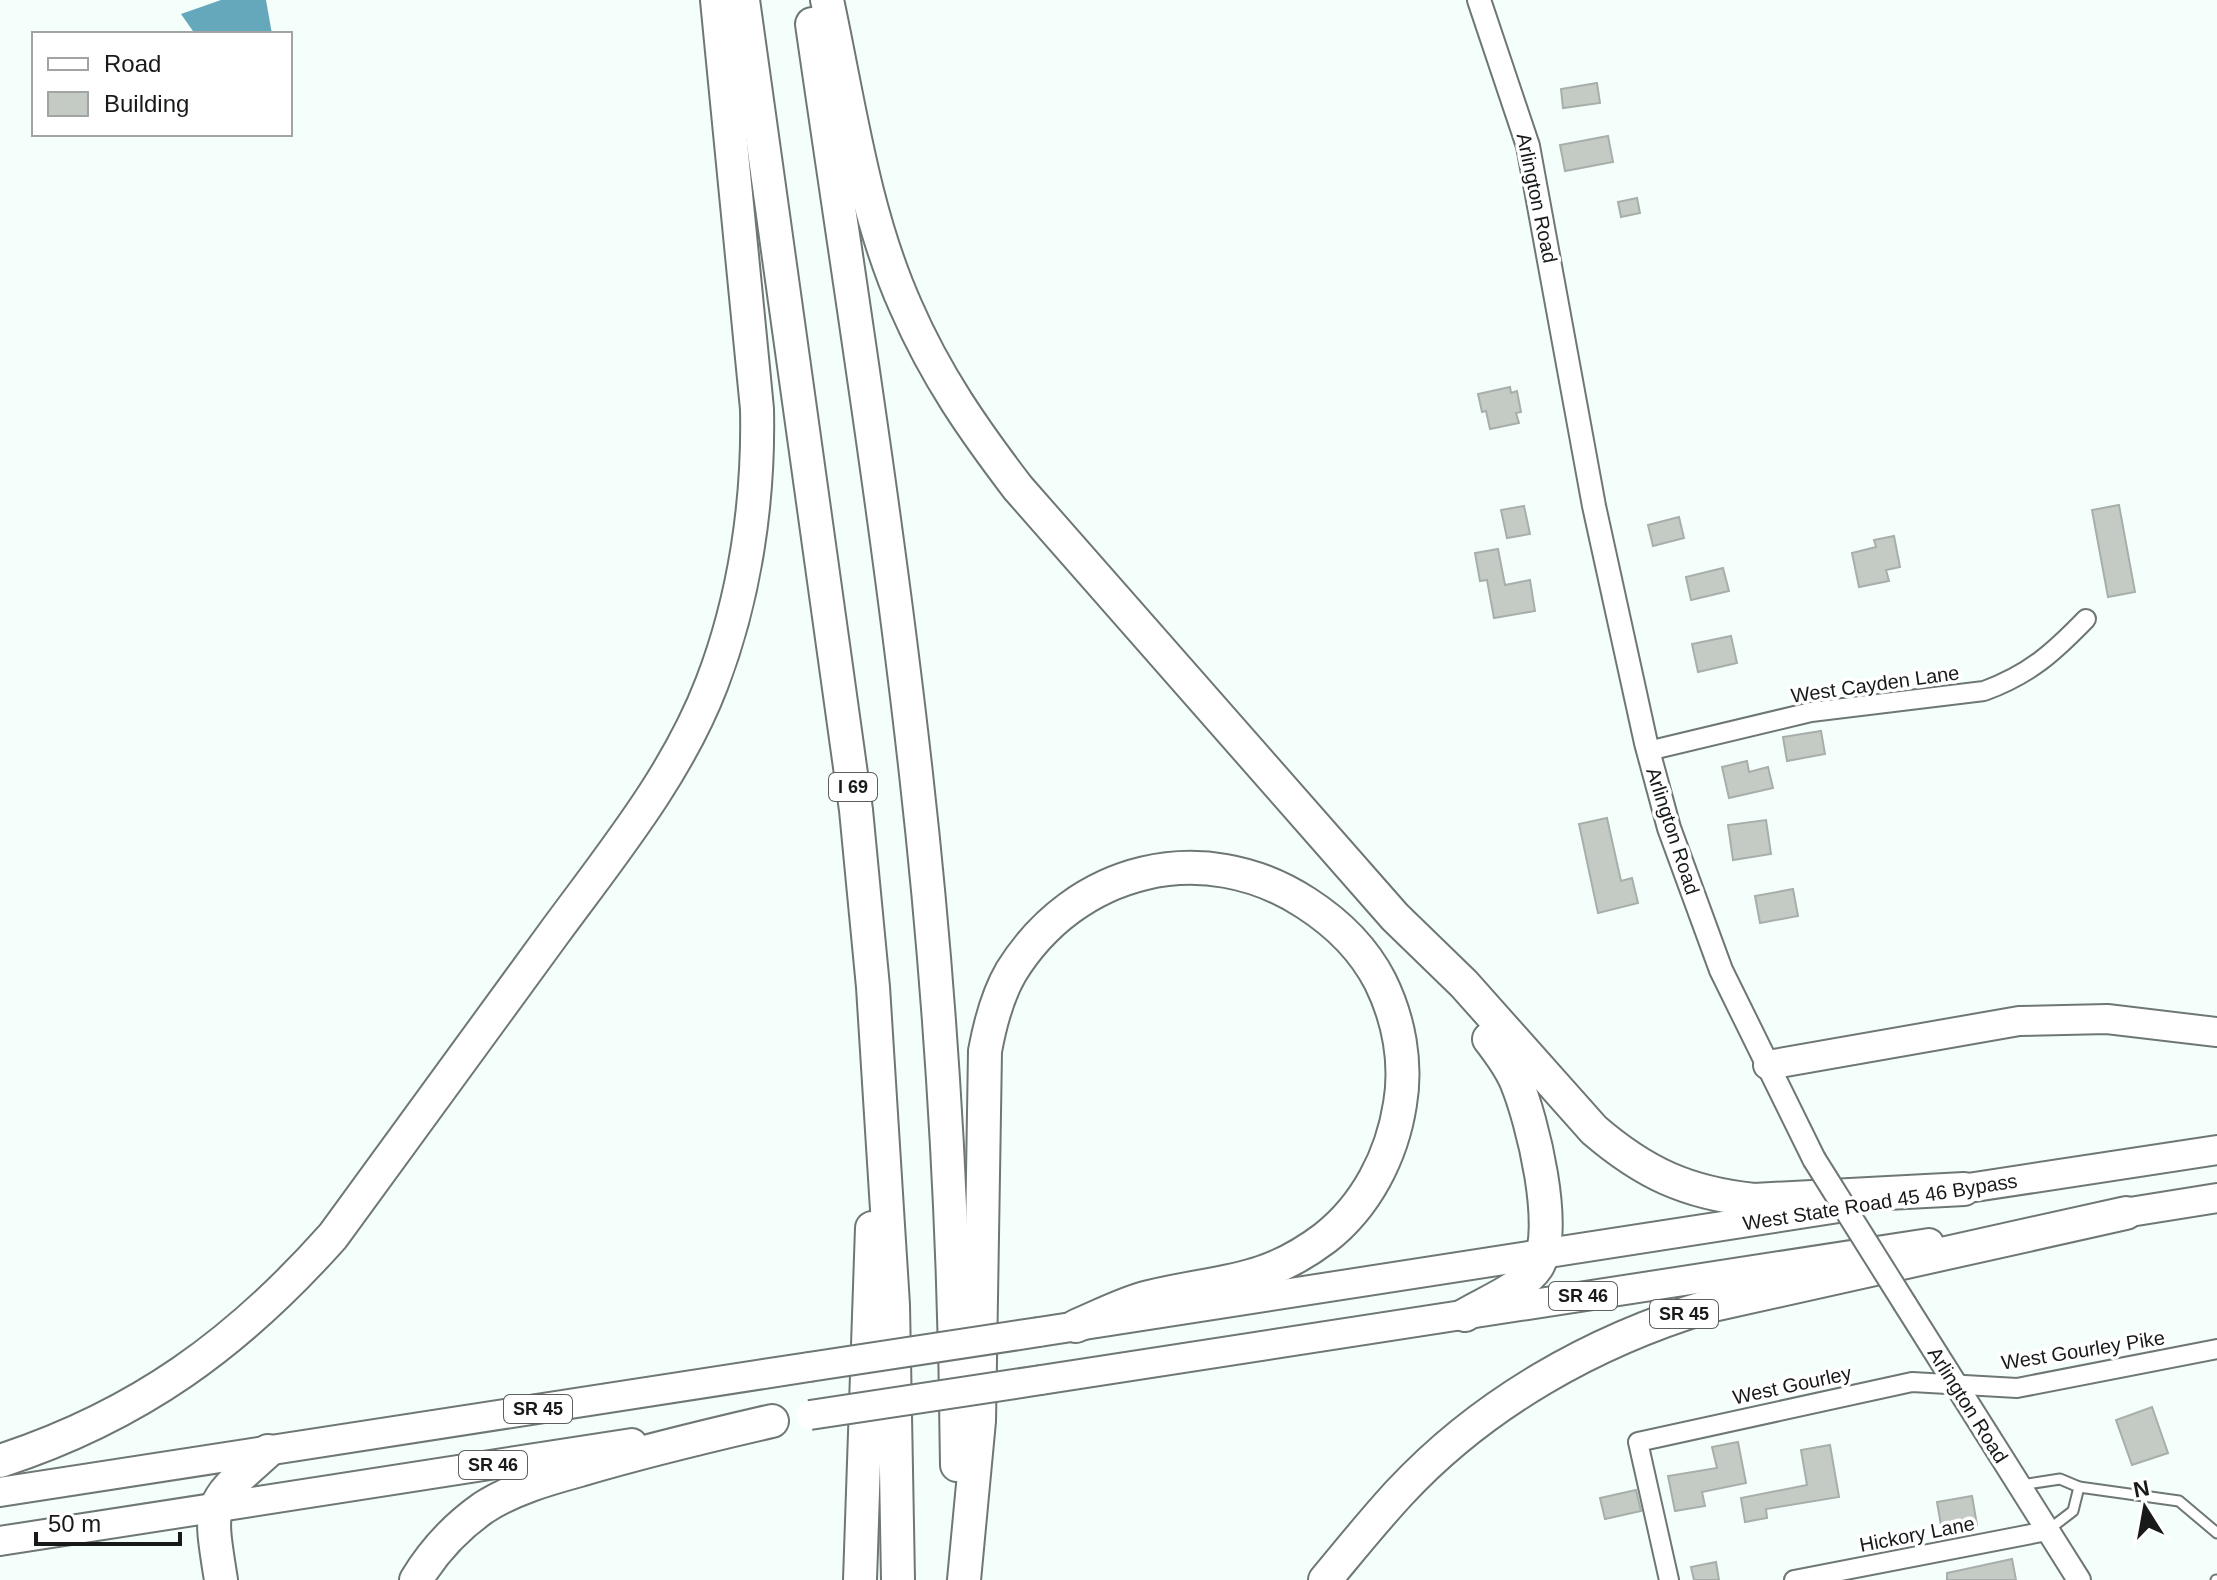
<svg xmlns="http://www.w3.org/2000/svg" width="2217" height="1580" font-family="Helvetica,sans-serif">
	<rect width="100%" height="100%" fill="#f4fefb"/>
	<path fill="#66a8bb" d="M221 0H266L272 34H195L181 14Z"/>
	<g fill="#c4cbc5" stroke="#a8afaa" stroke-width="2">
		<path d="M1597 83 1600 103 1563 108 1561 89Z"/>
		<path d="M1608 136 1613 162 1565 171 1560 145Z"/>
		<path d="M1637 198 1640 213 1621 217 1618 202Z"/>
		<path d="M1510 387 1511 393 1517 391 1521 412 1516 413 1519 423 1490 429 1486 411 1482 412 1478 394Z"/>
		<path d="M2119 505 2135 592 2108 597 2092 510Z"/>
		<path d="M1524 506 1530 534 1507 538 1501 510Z"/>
		<path d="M1679 517 1684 538 1653 546 1648 525Z"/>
		<path d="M1894 536 1900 567 1886 570 1889 581 1859 587 1852 553 1876 547 1874 540Z"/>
		<path d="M1498 549 1505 585 1530 580 1535 611 1494 618 1487 580 1480 581 1475 553Z"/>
		<path d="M1723 568 1729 591 1691 600 1686 577Z"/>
		<path d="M1731 636 1737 663 1698 672 1692 644Z"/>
		<path d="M1821 731 1825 754 1787 761 1783 737Z"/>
		<path d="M1747 761 1749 772 1768 767 1773 788 1729 798 1722 767Z"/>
		<path d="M1607 818 1621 881 1632 878 1638 903 1598 913 1579 824Z"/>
		<path d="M1766 820 1771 854 1733 860 1728 825Z"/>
		<path d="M1793 889 1798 916 1760 923 1755 896Z"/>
		<path d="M2152 1407 2168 1453 2132 1465 2116 1420Z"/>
		<path d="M1738 1442 1746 1483 1702 1492 1705 1506 1675 1511 1668 1476 1717 1468 1712 1447Z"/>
		<path d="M1830 1445 1839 1497 1766 1509 1767 1518 1745 1522 1741 1498 1807 1485 1801 1450Z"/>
		<path d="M1636 1490 1641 1511 1605 1519 1600 1498Z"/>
		<path d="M1972 1496 1977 1525 1942 1531 1937 1502Z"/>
		<path d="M2012 1559 2016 1580H1947V1573Z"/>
		<path d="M1716 1562 1719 1580H1694L1691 1567Z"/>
	</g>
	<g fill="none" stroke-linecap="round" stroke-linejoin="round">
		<g stroke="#6e7774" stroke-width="13">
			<g id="service">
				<path d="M2021 1485 2060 1479 2079 1487 2073 1511 2047 1531"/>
				<path d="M2079 1487 2179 1501 2217 1533"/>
				<path d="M2216 1580H2217"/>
			</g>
		</g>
		<g stroke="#6e7774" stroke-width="22">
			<g id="minor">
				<path d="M1648 751 1811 712 1984 691C2030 674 2053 653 2086 619"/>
				<path d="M1669 1580 1638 1442 1912 1382 2017 1388 2217 1349"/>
				<path d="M1794 1580 2047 1531"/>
			</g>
		</g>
		<g stroke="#6e7774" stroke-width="26">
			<g id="tertiary">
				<path d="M1479 0 1528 146 1594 506 1646 743 1669 828 1721 970 1814 1159"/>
				<path d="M1905 1304 2079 1580"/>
			</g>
		</g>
		<g stroke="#6e7774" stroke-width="32">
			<g id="trunk">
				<path d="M1768 1065 2019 1021 2107 1019 2217 1032"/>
				<path d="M1942 1192 2217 1150"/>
				<path d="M2105 1216 2217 1198"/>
				<path d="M1039 1332 1845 1207"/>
				<path d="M1041 1380 1929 1243"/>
				<path d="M0 1492 809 1367"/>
				<path d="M0 1541 632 1443"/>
			</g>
		</g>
		<g stroke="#6e7774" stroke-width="36">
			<g id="motorway">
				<path d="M743 0 856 810 873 987 893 1305 898 1580"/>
				<path d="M827 0C849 102 863 211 906 307 936 376 973 429 1018 488L1395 917 1464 984 1594 1130C1644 1173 1687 1193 1754 1200L1964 1189"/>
				<path d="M812 24C848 274 888 523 916 774 942 1004 955 1234 957 1465"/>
				<path d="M1465 1315C1485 1303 1524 1287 1537 1267 1560 1231 1532 1119 1516 1081 1509 1065 1499 1052 1489 1039"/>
				<path d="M0 1461C138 1416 237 1344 333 1236 407 1135 481 1034 554 933 612 854 677 775 712 683 745 597 759 501 757 409L717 0"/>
				<path d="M221 1580C208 1499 208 1505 268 1451"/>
				<path d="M416 1580C433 1552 456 1527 483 1508 512 1489 547 1479 580 1470 644 1451 707 1436 772 1421"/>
				<path d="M860 1580 872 1228"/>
				<path d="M964 1580 979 1421 985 1051C990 1024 997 996 1011 972 1075 868 1203 836 1306 903 1337 923 1363 948 1380 981 1399 1019 1407 1063 1400 1104 1392 1156 1366 1206 1325 1238 1263 1285 1219 1280 1149 1297 1124 1303 1100 1316 1076 1326"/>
				<path d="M1325 1580C1350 1550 1374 1520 1400 1492 1483 1403 1593 1341 1709 1306L2126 1213"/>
			</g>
		</g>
		<use href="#service" stroke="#fff" stroke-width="9"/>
		<use href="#minor" stroke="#fff" stroke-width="18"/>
		<use href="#tertiary" stroke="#fff" stroke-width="22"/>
		<use href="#trunk" stroke="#fff" stroke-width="28"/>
		<use href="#motorway" stroke="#fff" stroke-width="32"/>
		<g stroke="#6e7774" stroke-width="26" stroke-linecap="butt">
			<path id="tertiary-bridge" d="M1814 1159 1905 1304"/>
		</g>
		<g stroke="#6e7774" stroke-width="32" stroke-linecap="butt">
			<g id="trunk-bridge">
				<path d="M809 1367 1039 1332"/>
				<path d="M810 1415 1041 1380"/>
			</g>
		</g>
		<use href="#tertiary-bridge" stroke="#fff" stroke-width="22"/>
		<use href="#trunk-bridge" stroke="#fff" stroke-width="28"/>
	</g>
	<g text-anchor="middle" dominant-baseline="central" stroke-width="7" stroke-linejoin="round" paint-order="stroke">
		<g fill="#fff" stroke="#5d5f5e" stroke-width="2">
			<rect x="829" y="773" width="48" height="28" rx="6"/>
			<rect x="1549" y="1282" width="68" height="28" rx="6"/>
			<rect x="1650" y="1300" width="68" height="28" rx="6"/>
			<rect x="504" y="1395" width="68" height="28" rx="6"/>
			<rect x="459" y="1451" width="68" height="28" rx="6"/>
		</g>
		<g font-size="18" font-weight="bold" fill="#171a19">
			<text x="853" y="787">I 69</text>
			<text x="1583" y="1296">SR 46</text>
			<text x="1684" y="1314">SR 45</text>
			<text x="538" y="1409">SR 45</text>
			<text x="493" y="1465">SR 46</text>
		</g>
		<g font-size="20" fill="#171a19" stroke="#fff">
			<text transform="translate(1537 198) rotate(78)">Arlington Road</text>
			<text transform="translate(1875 684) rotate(-8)">West Cayden Lane</text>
			<text transform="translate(1673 831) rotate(72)">Arlington Road</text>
			<text transform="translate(1880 1202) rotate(-9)">West State Road 45 46 Bypass</text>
			<text transform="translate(2083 1350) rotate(-9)">West Gourley Pike</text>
			<text transform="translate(1792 1385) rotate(-12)">West Gourley</text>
			<text transform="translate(1968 1405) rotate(58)">Arlington Road</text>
			<text transform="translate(1917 1534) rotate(-11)">Hickory Lane</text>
		</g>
	</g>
	<rect x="32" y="32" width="260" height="104" fill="#ffffff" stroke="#a2a3a3" stroke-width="2"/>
	<rect x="48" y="58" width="40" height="12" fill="#ffffff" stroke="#a2a3a3" stroke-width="2"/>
	<text x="104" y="72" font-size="24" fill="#171a19">Road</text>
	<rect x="48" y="92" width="40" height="24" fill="#c4cbc5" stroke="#a2a3a3" stroke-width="2"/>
	<text x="104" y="112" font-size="24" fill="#171a19">Building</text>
	<g transform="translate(2145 1508) rotate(349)" stroke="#ffffff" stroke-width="6" paint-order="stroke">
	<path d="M0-6L14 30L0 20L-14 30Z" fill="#171a19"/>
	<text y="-12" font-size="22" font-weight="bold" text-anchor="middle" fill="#171a19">N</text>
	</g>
	<path d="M36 1532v12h144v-12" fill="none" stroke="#171a19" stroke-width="4"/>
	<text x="48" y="1532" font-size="24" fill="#171a19" stroke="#ffffff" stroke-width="6" paint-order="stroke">50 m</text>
</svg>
